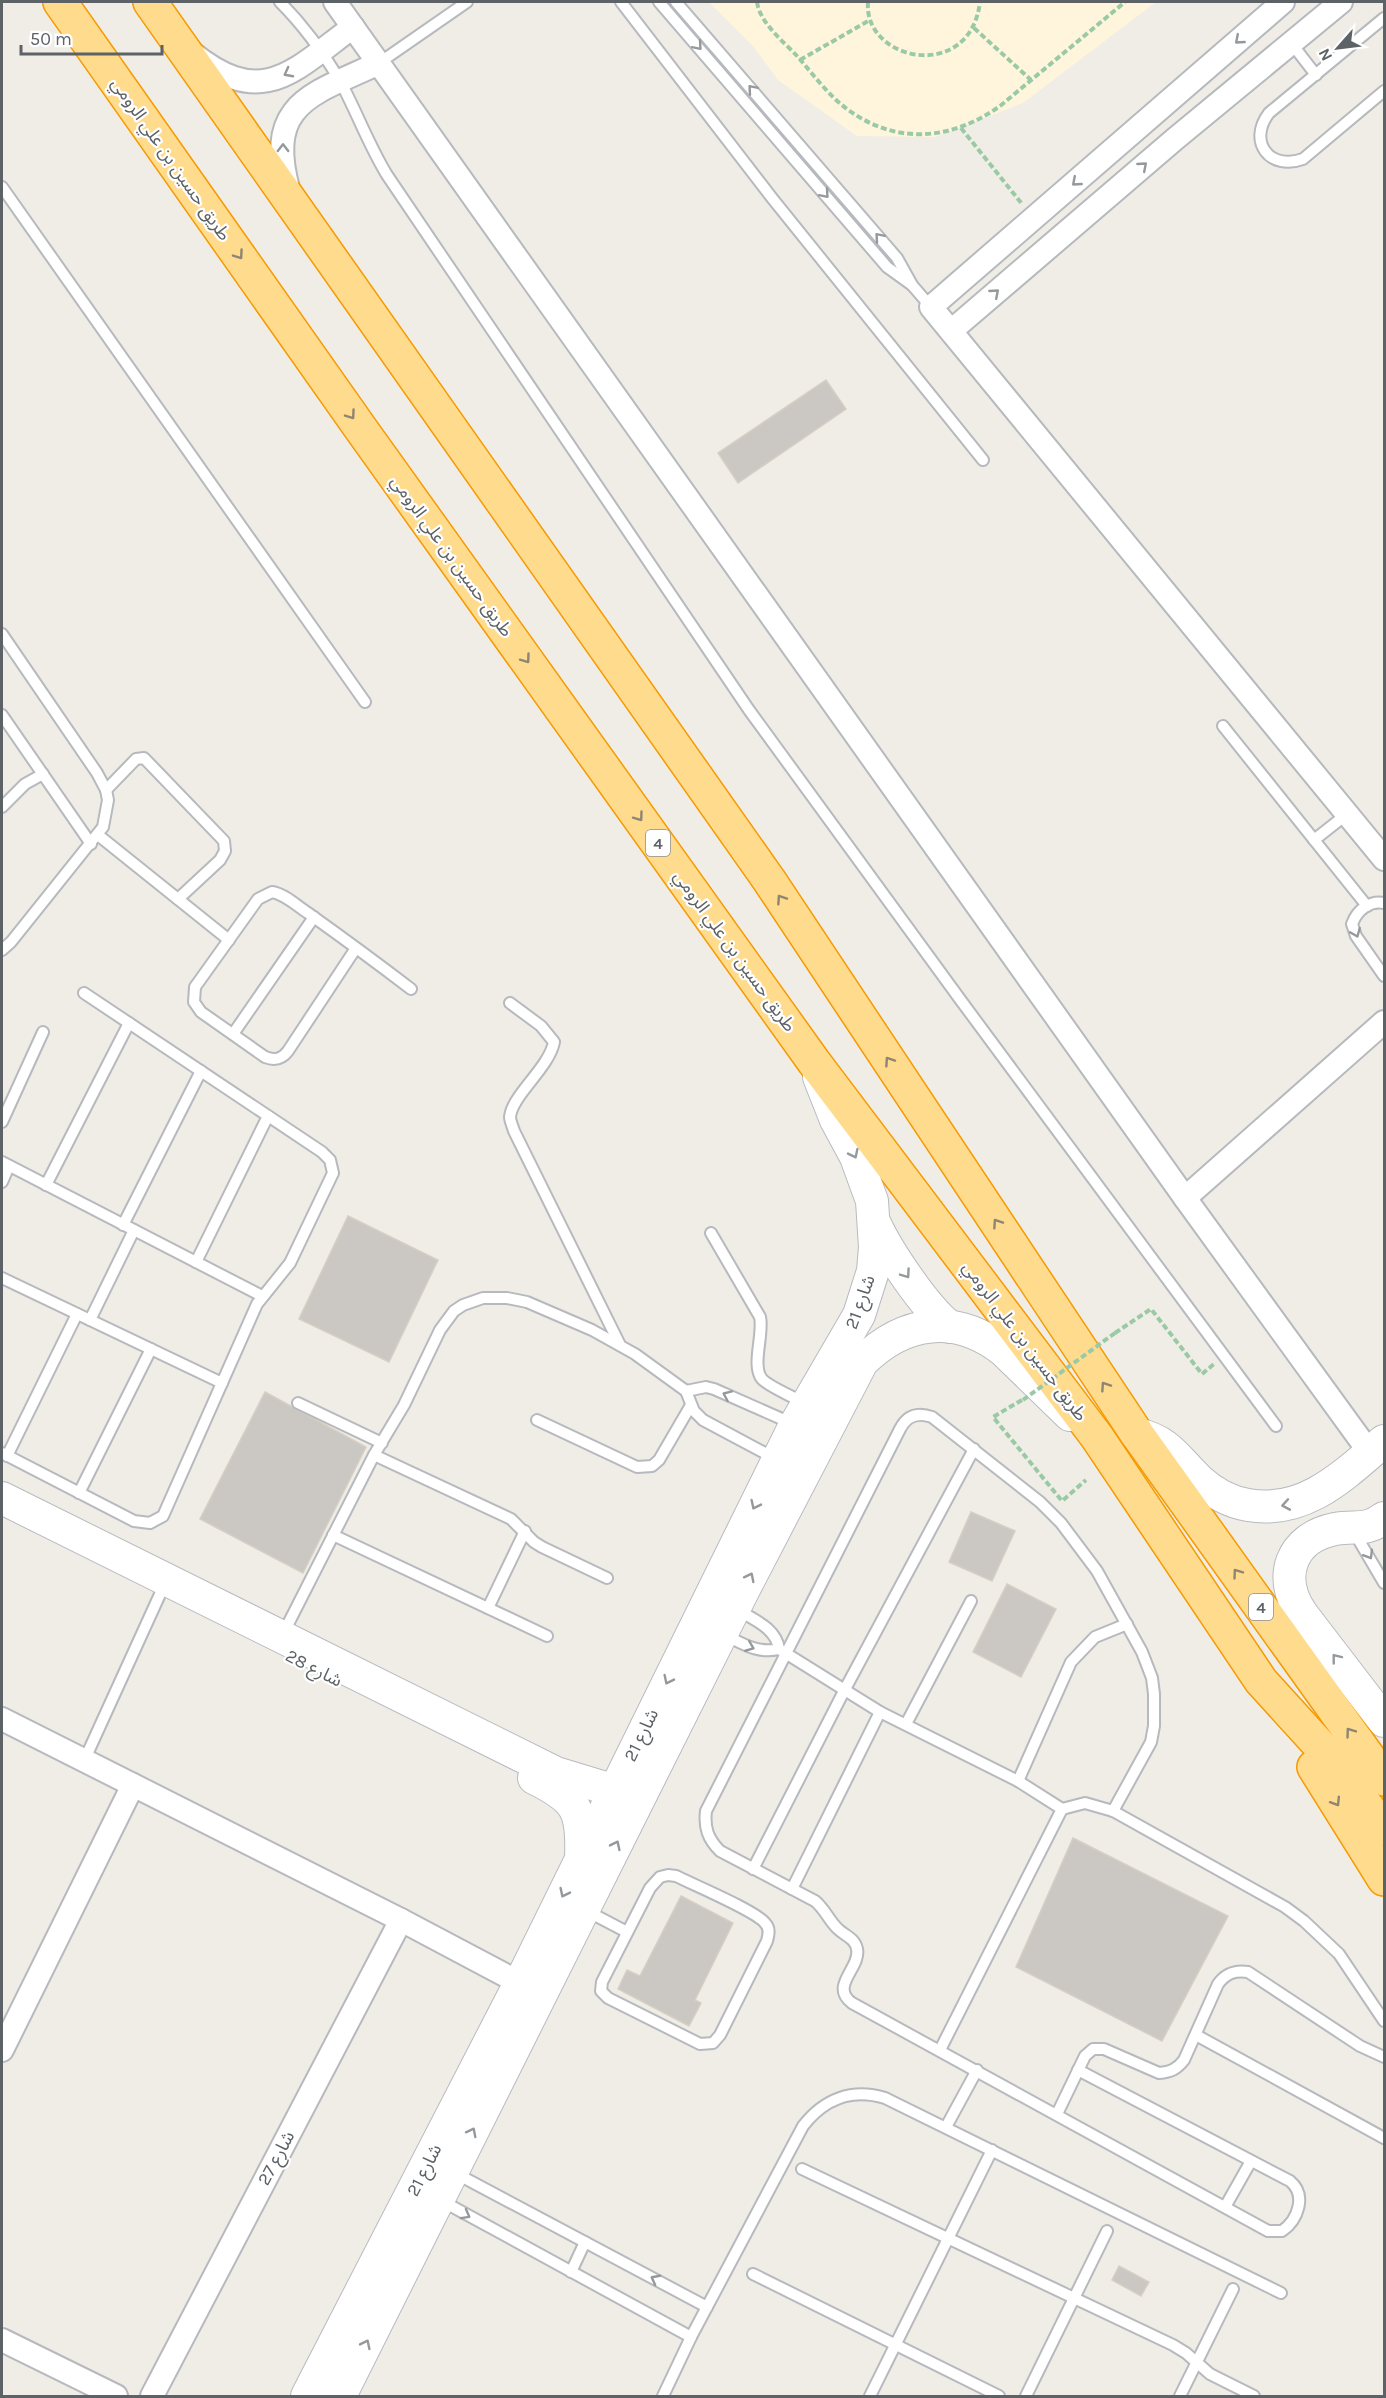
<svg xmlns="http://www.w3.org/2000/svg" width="1386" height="2398" font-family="Karla,'Noto Sans Arabic',sans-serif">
	<rect width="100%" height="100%" fill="#f0ede6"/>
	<path fill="#fff5dc" d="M709 2H1156L1023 103 935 137 857 136 778 80 753 46Z"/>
	<g fill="#cbc8c3" stroke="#d5cfc4" stroke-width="1.5">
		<path d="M826 380 846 409 738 483 718 453Z"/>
		<path d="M348 1216 438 1260 389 1362 299 1319Z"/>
		<path d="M265 1392 366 1447 303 1573 200 1519Z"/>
		<path d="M971 1512 1015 1531 992 1581 949 1562Z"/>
		<path d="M1007 1584 1056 1609 1021 1677 973 1652Z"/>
		<path d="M1073 1838 1228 1916 1162 2041 1016 1967Z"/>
		<path d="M681 1896 733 1923 695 2000 701 2003 689 2026 618 1989 627 1970 640 1976Z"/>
		<path d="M1119 2266 1149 2282 1141 2296 1112 2280Z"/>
	</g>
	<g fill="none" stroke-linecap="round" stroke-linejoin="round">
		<g stroke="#b6b9bd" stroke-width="14">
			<g id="lane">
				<path d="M280 2C303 25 322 51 339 79 356 110 368 144 387 175L749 710 962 1002 1276 1426"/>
				<path d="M621 2 772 198 983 460"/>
				<path d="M659 2 887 267 912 285"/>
				<path d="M676 2 897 258 912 285 931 307"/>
				<path d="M1384 18 1269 113C1247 142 1270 171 1303 159L1384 91"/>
				<path d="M1292 44 1316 75"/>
				<path d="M379 63 467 2"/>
				<path d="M2 187 365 702"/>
				<path d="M2 634 97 773 106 790 108 800 103 827 11 942 2 950"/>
				<path d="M2 715 91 844"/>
				<path d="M1223 726 1367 906"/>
				<path d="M106 790 136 759 144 758 224 841 225 851 220 860 178 899"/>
				<path d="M2 807 25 784 43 774"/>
				<path d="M98 835 229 940"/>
				<path d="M1314 840 1347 814"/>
				<path d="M1384 903C1370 900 1357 910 1352 924L1356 936 1384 976"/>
				<path d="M356 948 288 1051C282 1059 275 1061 265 1057L201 1012 194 1002 195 987 258 899 272 892C285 894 297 906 308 913 343 938 377 963 411 989"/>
				<path d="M510 1003 541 1026 554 1042C549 1068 512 1095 510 1117 510 1121 513 1127 514 1131L620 1345"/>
				<path d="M233 1034 314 917"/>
				<path d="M2 1122 43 1032"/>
				<path d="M2 1162 262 1296"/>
				<path d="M2 1182 9 1166"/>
				<path d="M46 1185 129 1023"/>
				<path d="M123 1225 201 1071"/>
				<path d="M711 1233 760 1317C764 1334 751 1366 762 1379 769 1387 794 1397 804 1403"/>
				<path d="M196 1262 268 1116"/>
				<path d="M2 1278 222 1383"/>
				<path d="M90 1320 134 1230"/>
				<path d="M686 1391 706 1387 714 1389 791 1423"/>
				<path d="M298 1403 382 1443"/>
				<path d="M537 1420 637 1467 652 1466 659 1460 691 1405"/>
				<path d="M2 1453 134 1521 150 1523 163 1516 257 1304 290 1263 333 1173 330 1160 322 1152 84 993"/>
				<path d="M374 1455 511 1519 534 1542 542 1547 607 1578"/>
				<path d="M7 1456 77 1314"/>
				<path d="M79 1493 151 1349"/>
				<path d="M1354 1532 1384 1583"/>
				<path d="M333 1535 547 1636"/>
				<path d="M488 1608 525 1531"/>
				<path d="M738 1610C754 1620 776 1628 779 1649L880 1712 1018 1781 1062 1809 1085 1803 1113 1811 1285 1907 1304 1921 1339 1954 1384 2021"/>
				<path d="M283 1634 374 1455 404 1405 440 1330 454 1311 463 1305 483 1298H507L527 1302 592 1330 635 1354 686 1391 694 1411 703 1420 776 1459"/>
				<path d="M725 1635C743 1644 758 1654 779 1649"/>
				<path d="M906 1724 971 1601"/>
				<path d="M84 1761 161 1592"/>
				<path d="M1018 1781 1071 1662 1095 1637 1127 1624"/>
				<path d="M753 1869 844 1691 974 1449"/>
				<path d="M668 1875 676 1876C694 1885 756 1911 765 1923 770 1928 769 1934 767 1941L720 2035 713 2043 700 2044 608 1998 601 1991 602 1982 650 1888 660 1877Z"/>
				<path d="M792 1889 880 1712"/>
				<path d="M585 1910 627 1932"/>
				<path d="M1196 2035 1384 2138"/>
				<path d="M940 2050 1062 1809"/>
				<path d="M1078 2070 1290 2181C1307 2195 1298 2220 1282 2231H1268L852 2003C829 1986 861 1968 857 1949 855 1938 845 1936 838 1929 829 1921 825 1909 815 1901L720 1851C708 1839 704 1828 706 1811L900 1429C907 1415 918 1412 932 1417L1040 1502 1061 1523 1097 1571 1142 1652 1152 1678 1154 1694V1726L1151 1742 1113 1811"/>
				<path d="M1057 2114 1085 2056 1093 2049H1104L1159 2073C1171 2072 1177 2069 1184 2060L1218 1984C1226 1973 1235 1970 1248 1972L1360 2046 1384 2057"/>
				<path d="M946 2127 977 2070"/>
				<path d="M802 2169 1173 2345 1186 2353 1210 2374 1254 2396"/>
				<path d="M455 2173 707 2307"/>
				<path d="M442 2201 691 2337"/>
				<path d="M1225 2207 1251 2161"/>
				<path d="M571 2272 585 2242"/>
				<path d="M753 2274 999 2396"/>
				<path d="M663 2396 691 2337 803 2126C824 2099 852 2088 885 2098L1281 2293"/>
				<path d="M870 2396 992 2150"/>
				<path d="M1026 2396 1107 2231"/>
				<path d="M1180 2396 1233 2289"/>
			</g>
		</g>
		<g stroke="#b6b9bd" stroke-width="26">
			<g id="street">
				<path d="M335 2 1185 1198 1370 1453"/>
				<path d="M1283 2 931 307 1384 859"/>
				<path d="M192 53C263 110 293 71 353 27"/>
				<path d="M289 192C264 103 311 95 379 63"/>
				<path d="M951 331 1175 139 1341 2"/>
				<path d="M1185 1198 1384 1022"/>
				<path d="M2 1719 401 1920 520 1983"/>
				<path d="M2 2050 133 1785"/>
				<path d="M2 2340 116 2396"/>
				<path d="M152 2396 401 1920"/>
			</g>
		</g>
		<g stroke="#b7bbc0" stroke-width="34">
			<g id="secondary">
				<path d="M875 1224C888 1252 926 1309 950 1327"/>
				<path d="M1137 1434C1169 1441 1177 1459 1199 1480 1212 1492 1230 1502 1248 1505 1305 1515 1344 1475 1384 1441"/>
				<path d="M2 1498 556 1773 635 1797"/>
				<path d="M1384 1518C1365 1532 1356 1525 1335 1529 1290 1538 1277 1578 1302 1614L1384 1721"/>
				<path d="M534 1778C577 1799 583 1810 581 1858"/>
				<path d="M307 2396 520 1983 795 1425 859 1315 873 1271 875 1247 872 1201 856 1157 836 1120 819 1077"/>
				<path d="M340 2396 743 1591 862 1362C904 1320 956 1313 1004 1351L1070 1415"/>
			</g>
		</g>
		<g stroke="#f69a00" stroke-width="36">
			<g id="highway">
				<path d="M60 2 361 429 814 1062 1097 1437 1261 1681 1322 1748 1384 1829"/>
				<path d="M150 2 769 880 1137 1434 1384 1779"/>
				<path d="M1314 1767 1384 1879"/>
			</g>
		</g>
		<g stroke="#9acaa5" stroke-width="4" stroke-dasharray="6 3" stroke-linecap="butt">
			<path d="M757 2C760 23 783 41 797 56 813 74 828 95 847 109 897 146 952 140 1000 106L1125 2"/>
			<path d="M868 2C863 61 970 84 980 2"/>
			<path d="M974 28 1031 80"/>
			<path d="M800 60 870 20"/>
			<path d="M961 128 1022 204"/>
			<path d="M1115 1333 1151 1309 1202 1374 1214 1364"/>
			<path d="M1022 1400 993 1417 1062 1501 1086 1480"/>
		</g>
		<use href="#lane" stroke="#fff" stroke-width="10"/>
		<use href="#street" stroke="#fff" stroke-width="22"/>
		<use href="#secondary" stroke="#fff" stroke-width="32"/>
		<use href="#highway" stroke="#ffdb8e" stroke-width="33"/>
		<path stroke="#9acaa5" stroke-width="4" stroke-dasharray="6 3" stroke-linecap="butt" d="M1023 1400 1115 1333"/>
	</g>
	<defs><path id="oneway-chevron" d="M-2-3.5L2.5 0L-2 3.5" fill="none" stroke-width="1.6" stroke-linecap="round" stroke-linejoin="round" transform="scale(1.5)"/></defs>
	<g stroke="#96999c">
		<use href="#oneway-chevron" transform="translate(1239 40) rotate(139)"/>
		<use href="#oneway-chevron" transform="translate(698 46) rotate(49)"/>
		<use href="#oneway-chevron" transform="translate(288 73) rotate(152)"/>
		<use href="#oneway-chevron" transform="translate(752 89) rotate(-131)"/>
		<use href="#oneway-chevron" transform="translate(283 148) rotate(-90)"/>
		<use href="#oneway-chevron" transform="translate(1143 166) rotate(-41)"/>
		<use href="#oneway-chevron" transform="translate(1076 182) rotate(139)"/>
		<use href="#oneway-chevron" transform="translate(825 194) rotate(49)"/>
		<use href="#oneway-chevron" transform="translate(879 237) rotate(-131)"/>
		<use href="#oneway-chevron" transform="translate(995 293) rotate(-41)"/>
		<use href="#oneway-chevron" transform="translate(1356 933) rotate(68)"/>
		<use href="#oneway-chevron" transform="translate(854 1154) rotate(64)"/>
		<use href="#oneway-chevron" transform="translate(906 1274) rotate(55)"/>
		<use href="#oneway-chevron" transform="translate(727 1395) rotate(-156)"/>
		<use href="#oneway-chevron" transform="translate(755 1505) rotate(116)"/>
		<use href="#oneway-chevron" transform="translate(1286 1505) rotate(170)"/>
		<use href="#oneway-chevron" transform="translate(1369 1555) rotate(59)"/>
		<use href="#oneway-chevron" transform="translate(750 1577) rotate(-63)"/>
		<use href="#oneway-chevron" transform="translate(750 1647) rotate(22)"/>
		<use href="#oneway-chevron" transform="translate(1336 1658) rotate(-128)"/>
		<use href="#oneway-chevron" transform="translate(668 1680) rotate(116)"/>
		<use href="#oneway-chevron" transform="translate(616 1845) rotate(-64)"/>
		<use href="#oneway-chevron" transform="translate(564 1893) rotate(116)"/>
		<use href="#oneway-chevron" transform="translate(472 2132) rotate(-63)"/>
		<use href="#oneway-chevron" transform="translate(466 2215) rotate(29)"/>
		<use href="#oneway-chevron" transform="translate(655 2279) rotate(-152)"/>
		<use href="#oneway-chevron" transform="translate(366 2344) rotate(-64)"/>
	</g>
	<g stroke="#8e8673">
		<use href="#oneway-chevron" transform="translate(239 255) rotate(55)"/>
		<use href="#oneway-chevron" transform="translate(351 415) rotate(55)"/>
		<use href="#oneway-chevron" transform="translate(526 659) rotate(54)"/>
		<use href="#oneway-chevron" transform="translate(639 817) rotate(54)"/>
		<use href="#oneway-chevron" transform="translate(781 899) rotate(-124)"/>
		<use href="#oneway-chevron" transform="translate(889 1061) rotate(-124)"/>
		<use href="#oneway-chevron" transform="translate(997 1223) rotate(-124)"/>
		<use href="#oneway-chevron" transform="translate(1105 1386) rotate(-124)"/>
		<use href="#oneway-chevron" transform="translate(1237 1573) rotate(-126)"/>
		<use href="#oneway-chevron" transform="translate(1350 1732) rotate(-126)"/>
		<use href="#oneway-chevron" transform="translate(1336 1802) rotate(58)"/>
	</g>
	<g text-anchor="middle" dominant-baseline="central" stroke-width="4.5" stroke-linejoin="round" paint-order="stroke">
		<g fill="#fff" stroke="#8e9195" stroke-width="1.5">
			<rect x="646" y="830" width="24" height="26" rx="4.5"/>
			<rect x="1249" y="1594" width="24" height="26" rx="4.5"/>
		</g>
		<g font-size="16" font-weight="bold" fill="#5d6267">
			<text x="658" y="843">4</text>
			<text x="1261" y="1607">4</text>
		</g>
		<g font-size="18" fill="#5d6267" stroke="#fff">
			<text transform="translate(171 159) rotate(55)">طريق حسين بن علي الرومي</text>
			<text transform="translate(452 556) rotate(54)">طريق حسين بن علي الرومي</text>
			<text transform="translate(735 951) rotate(54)">طريق حسين بن علي الرومي</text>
			<text transform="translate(860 1302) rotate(-70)">شارع 21</text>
			<text transform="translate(1025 1341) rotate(53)">طريق حسين بن علي الرومي</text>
			<text transform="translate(314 1668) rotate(27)">شارع 28</text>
			<text transform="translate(641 1735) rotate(-64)">شارع 21</text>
			<text transform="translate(276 2158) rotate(-62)">شارع 27</text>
			<text transform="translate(424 2170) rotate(-63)">شارع 21</text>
		</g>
	</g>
	<rect width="1386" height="2398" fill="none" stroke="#5d6267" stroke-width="6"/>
	<g transform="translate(1338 48) rotate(242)" stroke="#ffffff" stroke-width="4.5" paint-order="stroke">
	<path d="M0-4.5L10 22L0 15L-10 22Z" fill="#5d6267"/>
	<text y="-9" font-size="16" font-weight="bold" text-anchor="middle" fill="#5d6267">N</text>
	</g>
	<path d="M21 45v9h141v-9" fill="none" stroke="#5d6267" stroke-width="3"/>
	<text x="30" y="45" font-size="18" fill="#5d6267" stroke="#ffffff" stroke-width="4.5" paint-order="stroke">50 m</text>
</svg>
